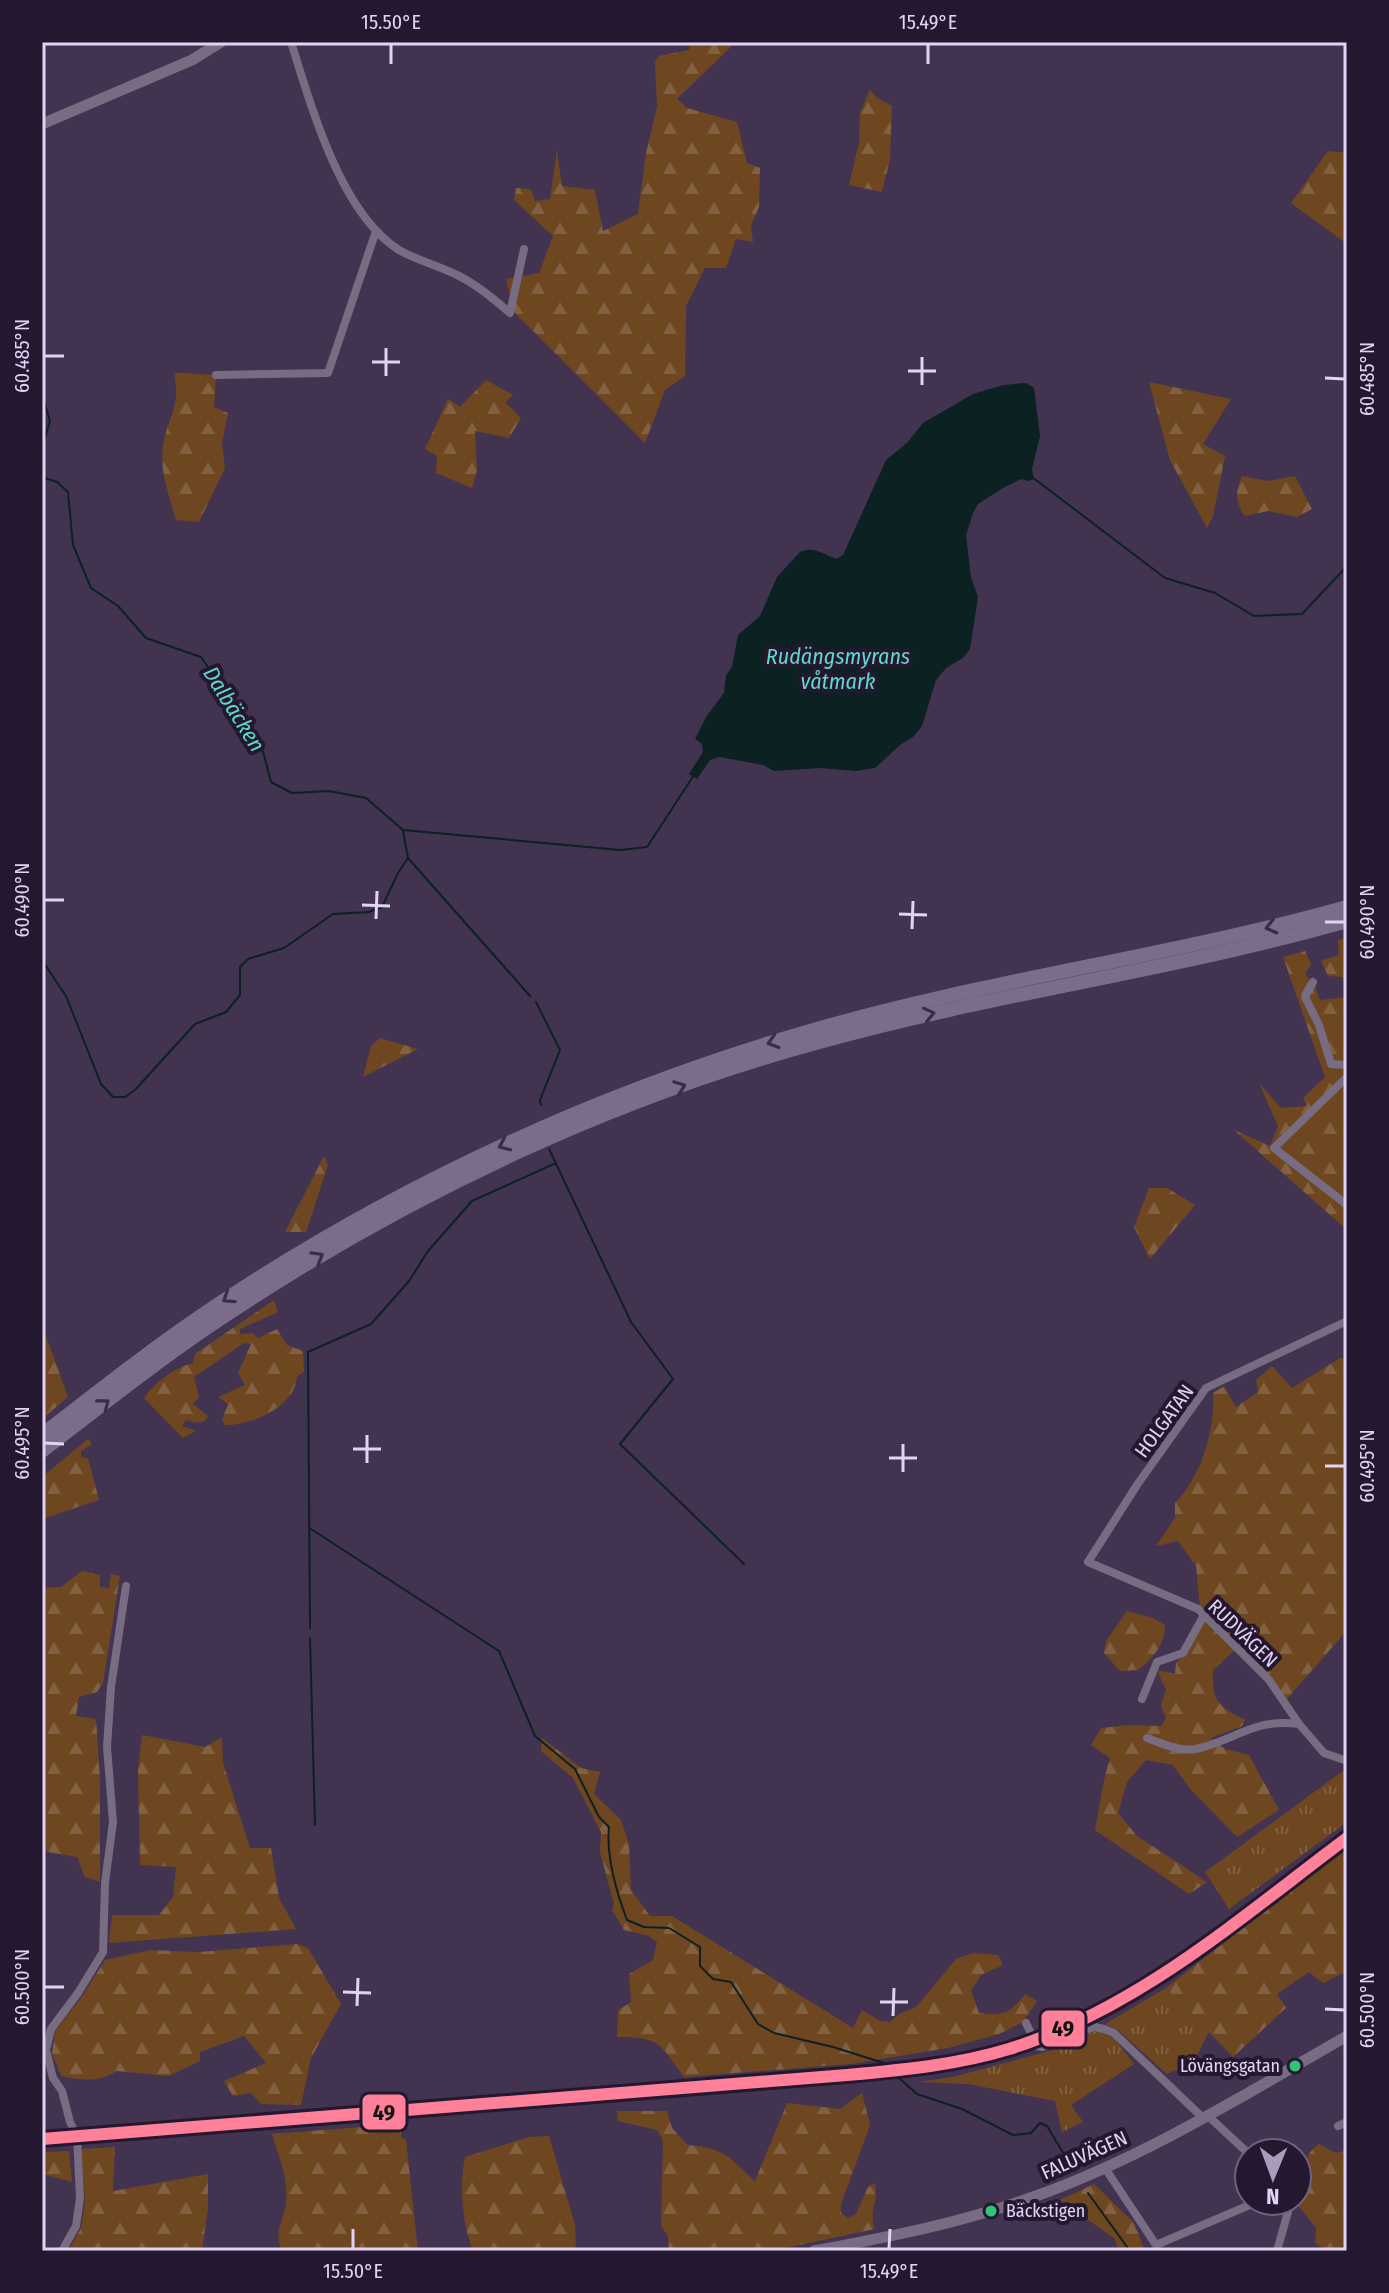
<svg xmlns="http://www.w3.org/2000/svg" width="1389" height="2293" font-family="'Fira Sans Condensed',sans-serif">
	<defs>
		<pattern id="grass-tufts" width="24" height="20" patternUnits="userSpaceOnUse" patternTransform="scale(2)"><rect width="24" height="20" fill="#6e4721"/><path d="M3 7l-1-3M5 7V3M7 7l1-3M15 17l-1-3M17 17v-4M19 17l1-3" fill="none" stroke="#826142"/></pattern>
		<pattern id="forest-firs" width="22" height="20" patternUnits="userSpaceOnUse" patternTransform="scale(2)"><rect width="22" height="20" fill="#6e4721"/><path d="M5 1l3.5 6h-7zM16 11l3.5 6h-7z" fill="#826142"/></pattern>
	</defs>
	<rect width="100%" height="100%" fill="#423351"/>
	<g fill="url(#grass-tufts)">
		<path d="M1347 1768V1822L1229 1909 1205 1872Z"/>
		<path d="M1166 1988 1209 2032 1193 2063 1167 2074 1118 2030 1105 2024Z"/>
		<path d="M1099 2031 1114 2038 1134 2064 1071 2105 1083 2122 1062 2132 1055 2101 968 2084 918 2082 953 2077 1057 2049 1080 2035Z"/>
	</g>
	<g fill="url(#forest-firs)">
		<path d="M691 42H736L677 99 687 108 737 122 747 163 760 168 759 207 751 226 753 242 736 239 726 268H705L686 306 685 376 665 390 645 443 514 312 506 279 539 273 553 236 514 200 516 188 531 189 535 201 550 199 557 151 562 186 595 190 603 231 638 214 646 153 657 107 655 62 659 56 689 50Z"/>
		<path d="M870 90 876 97 892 106 890 159 882 192 849 185 859 143 860 113Z"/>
		<path d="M1328 151 1347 153V244L1291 203Z"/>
		<path d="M174 373 216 375 214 407 228 413 222 443 225 468 199 522 176 520C170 497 159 471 163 446 168 415 181 409 174 373Z"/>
		<path d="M486 380 513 395 505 402 521 418 509 438 475 431 477 470 472 488 436 473 437 456 425 449 448 399 460 407Z"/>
		<path d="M1149 382 1231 399 1203 444 1225 456 1213 516 1207 528 1170 460Z"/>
		<path d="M1242 476 1269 481 1295 476 1312 509 1297 517 1268 511 1245 516C1235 502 1235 492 1242 476Z"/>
		<path d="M1345 938 1347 943V991L1342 977 1328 976 1321 961 1339 955 1338 940Z"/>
		<path d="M1305 951 1311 964 1305 974 1315 986 1320 1000 1347 997V1230L1234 1130 1270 1146 1278 1126 1259 1083 1281 1108 1307 1106 1303 1098 1325 1077 1283 957Z"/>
		<path d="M380 1038 418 1049 363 1077 371 1046Z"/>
		<path d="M324 1156 328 1165 306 1232H285Z"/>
		<path d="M1149 1188H1167L1195 1205 1150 1259 1134 1227Z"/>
		<path d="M274 1300 278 1312 240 1329V1334L253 1333 258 1338 277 1329 287 1345 303 1351 304 1372 297 1376C296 1406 253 1425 225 1425L222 1420 228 1404 218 1397 245 1385 238 1373 251 1344 244 1343 194 1377 199 1397 193 1404 208 1416 205 1421 197 1423 186 1420 182 1426 196 1431 183 1438 144 1398C155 1382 174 1368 193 1363L195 1354Z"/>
		<path d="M42 1325 68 1397 42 1419Z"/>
		<path d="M1340 1358 1347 1359V1620L1343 1635 1287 1699 1200 1608 1196 1566 1178 1541 1156 1546 1175 1518V1503C1202 1475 1215 1431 1213 1393L1224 1386 1236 1407 1258 1392 1256 1380 1272 1366 1292 1388Z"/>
		<path d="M88 1439 92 1444 81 1451V1457L88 1458 99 1500 42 1519V1477Z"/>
		<path d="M82 1571 100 1575V1587L109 1588 111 1574 120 1576 103 1683 97 1692 79 1697 76 1716 96 1719 100 1779V1882L85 1877 77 1857 42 1851V1588L61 1587Z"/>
		<path d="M1127 1611 1153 1618 1165 1625C1164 1646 1154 1657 1138 1670L1120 1671 1104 1653 1106 1641Z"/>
		<path d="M1205 1619 1235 1650 1213 1670C1212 1702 1218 1706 1245 1720L1242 1726 1211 1738 1225 1749 1249 1755 1279 1810 1237 1837 1191 1790 1173 1765 1146 1760 1127 1782 1118 1813 1137 1836 1207 1882 1189 1894 1095 1830C1100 1806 1102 1782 1110 1758L1091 1745 1101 1728 1129 1725 1162 1726 1166 1717 1161 1706 1166 1690 1157 1670 1175 1674 1176 1663 1188 1652Z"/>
		<path d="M142 1735 205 1747 222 1737 223 1763 250 1848H271L279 1898 296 1929 109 1943 112 1915H159L173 1897 176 1867 140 1865 138 1771Z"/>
		<path d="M542 1738 581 1768 600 1772 594 1794 621 1820 629 1844 631 1890 650 1916H672L853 2028 862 2010 880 2021 890 2022 899 2014 916 2007 956 1959 973 1953 998 1955 1003 1965 981 1975 971 1991 979 2013C1003 2016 1010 2014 1025 1994L1037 2001 1023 2022 999 2034 948 2048 851 2064 684 2077C660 2044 661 2037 617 2037L618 2010 631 2002 629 1974 653 1960 657 1942 649 1936 624 1930 612 1910 614 1904 600 1852 601 1832 573 1778 541 1751Z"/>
		<path d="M1347 1845V1971L1323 1983 1309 1972 1277 1994 1286 2008 1233 2057 1166 1988Z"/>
		<path d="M297 1944 308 1948 341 2004 311 2058 301 2105 261 2104 251 2093 233 2096 224 2081 266 2063 244 2036 200 2052V2061L169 2076 116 2071C100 2083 80 2080 61 2076L52 2053 55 2031 81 1998 105 1960 150 1950 199 1952Z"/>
		<path d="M862 2093 870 2125 841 2204V2213L848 2218 856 2214 868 2187 875 2183C879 2203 868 2212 875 2229L771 2251H669L668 2236 661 2226 663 2140 657 2130 618 2121 617 2111H667L672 2128 688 2145C726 2148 728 2157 755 2181L787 2103 840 2109Z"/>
		<path d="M401 2124V2137L406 2140 418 2251H282C273 2229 284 2223 286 2202 289 2179 278 2155 272 2134Z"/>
		<path d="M549 2136 575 2225 576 2251H473C462 2223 459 2186 465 2157L529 2137Z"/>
		<path d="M1319 2144 1336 2153 1347 2150V2251H1326L1315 2243 1316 2228 1297 2204C1300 2184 1300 2156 1319 2144Z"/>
		<path d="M115 2147 113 2191 208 2174V2208L202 2251H68L81 2228 85 2200 81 2149Z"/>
		<path d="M69 2151 72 2182 42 2174V2152Z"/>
		<path d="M1094 2184 1134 2223 1145 2251H1119L1115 2239 1060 2200Z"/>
	</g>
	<path fill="#0b2122" d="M1026 383 1034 388 1040 436 1032 469 1034 479 1028 481 1021 479 1003 488 978 504 973 513 966 535 971 577 978 597 970 649 963 658 946 668 936 680 922 726 913 737 900 745 875 768 856 771 820 768 774 771 763 765 719 757 710 760 697 779 689 774 703 752 702 744 695 739 706 717 724 693 726 675 732 667 738 635 760 616 777 577 800 552C814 546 823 554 836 559L843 555 886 460 907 443 923 423 973 394 1003 385Z"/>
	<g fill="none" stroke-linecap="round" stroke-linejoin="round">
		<g stroke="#0b2122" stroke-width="2">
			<path d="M42 394 50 421 42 447"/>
			<path d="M42 477 57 482 68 492 73 545 91 588 118 606 146 638 201 657 261 744 271 782 292 793 329 791 366 798 403 830"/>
			<path d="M1032 477 1165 578 1215 593 1254 616 1302 614 1347 566"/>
			<path d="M403 830 620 850 647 847 694 775"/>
			<path d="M403 831 408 858 530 996"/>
			<path d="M42 960 66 996 101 1084 113 1097H125L135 1090 195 1024 226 1012 240 995V967L248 959 284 948 333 914 369 912 382 907 398 873 408 858"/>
			<path d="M536 1002 560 1050 540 1100 541 1105"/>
			<path d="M549 1149 631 1322 673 1379 620 1444 744 1564"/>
			<path d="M311 1529 499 1651 535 1736 575 1769 599 1817 609 1827C606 1858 616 1891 627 1920L644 1927 669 1928 700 1947V1966L713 1979 731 1982 758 2024 774 2033 833 2047 887 2064"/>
			<path d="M310 1628 308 1352 371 1324 409 1281 428 1251 472 1201 554 1164"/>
			<path d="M310 1638 315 1825"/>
			<path d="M899 2078 917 2094 962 2109 1013 2135 1031 2133 1040 2123 1047 2126 1074 2171"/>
			<path d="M1088 2193 1130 2251"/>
		</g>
		<g stroke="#776c82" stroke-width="8">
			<path d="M291 42C311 105 340 213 399 250 416 260 437 265 455 274 475 283 493 298 510 313L524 249"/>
			<path d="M216 375 328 373 376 231"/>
			<path d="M1313 982 1305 997 1319 1025 1331 1064 1347 1065"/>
			<path d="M1347 1077 1274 1148 1347 1205"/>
			<path d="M1347 1321 1206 1388 1137 1485 1088 1562 1198 1609 1269 1680 1299 1724 1324 1753 1347 1761"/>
			<path d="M1142 1699 1157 1662 1183 1653 1204 1615"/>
			<path d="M1147 1738C1161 1743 1180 1752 1196 1749 1236 1740 1254 1718 1299 1724"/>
			<path d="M1026 2023 1037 2046 1042 2047 1082 2031 1095 2027 1104 2029 1114 2033 1202 2117"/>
			<path d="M1207 2115 1249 2154"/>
			<path d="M1338 2126 1347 2122"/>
			<path d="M1105 2168 1156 2245 1259 2201"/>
			<path d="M62 2251 76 2226 80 2198 77 2136 70 2122 62 2091 53 2078 46 2050 51 2029 78 1993 103 1952 105 1883 113 1822 107 1747 111 1687 126 1586"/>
			<path d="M1277 2251 1291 2201"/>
		</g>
		<g stroke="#776c82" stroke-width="11">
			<path d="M42 124 192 60 221 42"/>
			<path d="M814 2251C888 2237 961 2223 1033 2197 1143 2158 1246 2094 1347 2036"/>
		</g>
		<g stroke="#7b6c8a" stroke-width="14">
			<path d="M42 1435C101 1389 158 1344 220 1303 403 1182 606 1089 817 1029 991 979 1172 956 1347 907"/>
			<path d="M42 1451C102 1405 162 1357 226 1315 408 1194 612 1098 823 1041 996 993 1175 970 1347 921"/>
		</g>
		<g stroke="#241730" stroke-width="18">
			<path id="rail-1" d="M42 2139 847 2075C901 2070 957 2065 1009 2049 1138 2009 1241 1917 1347 1838"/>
		</g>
		<use href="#rail-1" stroke="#ff8098" stroke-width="12"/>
	</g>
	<defs><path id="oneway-chevron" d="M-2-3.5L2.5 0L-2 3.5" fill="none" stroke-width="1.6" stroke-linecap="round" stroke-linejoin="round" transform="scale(2)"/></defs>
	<g stroke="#3a2c46">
		<use href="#oneway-chevron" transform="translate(1271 927) rotate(166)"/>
		<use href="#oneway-chevron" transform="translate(929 1014) rotate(-13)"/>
		<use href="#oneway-chevron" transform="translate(773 1042) rotate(163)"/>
		<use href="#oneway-chevron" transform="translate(680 1087) rotate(-20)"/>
		<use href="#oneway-chevron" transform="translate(504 1145) rotate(156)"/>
		<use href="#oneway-chevron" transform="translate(318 1257) rotate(-30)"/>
		<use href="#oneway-chevron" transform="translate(228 1298) rotate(147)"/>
		<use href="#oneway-chevron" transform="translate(104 1404) rotate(-38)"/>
	</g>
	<path fill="none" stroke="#e2d3f5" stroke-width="3" d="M391 64V44M928 64V44M44 356H64M372 362H400M908 371H936M386 376V348M1325 378 1345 379M922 385V357M44 900H64M362 905 390 906M899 914 927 915M376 919 377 891M1325 922H1345M912 929 913 901M44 1443 64 1444M353 1449H381M889 1458H917M367 1463V1435M1325 1466H1345M903 1472V1444M44 1987H64M343 1992 371 1993M880 2002H908M357 2006 358 1978M1325 2009 1345 2010M893 2016 894 1988M353 2249V2229M889 2249 890 2229"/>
	<g fill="#2dc577" stroke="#241730" stroke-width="3">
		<circle cx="1295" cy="2066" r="7"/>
		<circle cx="991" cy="2211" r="7"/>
	</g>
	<g text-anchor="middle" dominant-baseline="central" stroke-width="8" stroke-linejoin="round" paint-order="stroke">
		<g font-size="18" fill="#e2d3f5" stroke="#241730" text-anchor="end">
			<text x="1280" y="2066">Lövängsgatan</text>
			<text x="1006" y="2211" text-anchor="start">Bäckstigen</text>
		</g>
		<g font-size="20" fill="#e2d3f5" stroke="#241730">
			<text transform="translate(1164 1421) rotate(-54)">HOLGATAN</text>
			<text transform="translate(1243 1633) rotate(44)">RUDVÄGEN</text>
			<text transform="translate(1084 2155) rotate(-24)">FALUVÄGEN</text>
		</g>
		<g font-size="22" font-style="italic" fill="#5cdbcd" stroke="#241730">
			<text x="838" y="656">Rudängsmyrans<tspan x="838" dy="25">våtmark</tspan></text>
			<text transform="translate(234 709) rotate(58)">Dalbäcken</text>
		</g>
	</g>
	<g stroke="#241730" stroke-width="3">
		<rect x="1040" y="2009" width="46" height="39" rx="8" fill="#ff8098"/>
		<rect x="361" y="2093" width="46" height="38" rx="8" fill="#ff8098"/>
	</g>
	<g font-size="22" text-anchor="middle" font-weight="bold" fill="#111">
		<text x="1063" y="2036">49</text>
		<text x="384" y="2120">49</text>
	</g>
	<rect width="1389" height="2293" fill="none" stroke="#241730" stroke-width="88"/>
	<g transform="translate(1273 2177) rotate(181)"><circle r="38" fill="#241730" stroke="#70627f" stroke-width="2"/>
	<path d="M0-6L14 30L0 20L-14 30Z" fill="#aa9bbc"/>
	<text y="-12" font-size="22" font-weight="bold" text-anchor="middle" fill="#e2d3f5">N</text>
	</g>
	<rect x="44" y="44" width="1301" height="2205" fill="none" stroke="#e2d3f5" stroke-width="3"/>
	<g font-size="20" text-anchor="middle" fill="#e2d3f5">
		<text x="391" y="29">15.50°E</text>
		<text x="928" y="29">15.49°E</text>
		<text transform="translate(22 356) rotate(-90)" y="7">60.485°N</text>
		<text transform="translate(1367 379) rotate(-90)" y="7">60.485°N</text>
		<text transform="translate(22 900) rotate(-90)" y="7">60.490°N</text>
		<text transform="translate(1367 922) rotate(-90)" y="7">60.490°N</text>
		<text transform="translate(22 1443) rotate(-90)" y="7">60.495°N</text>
		<text transform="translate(1367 1466) rotate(-90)" y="7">60.495°N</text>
		<text transform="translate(22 1987) rotate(-90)" y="7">60.500°N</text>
		<text transform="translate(1367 2010) rotate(-90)" y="7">60.500°N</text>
		<text x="353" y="2278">15.50°E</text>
		<text x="889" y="2278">15.49°E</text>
	</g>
</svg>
